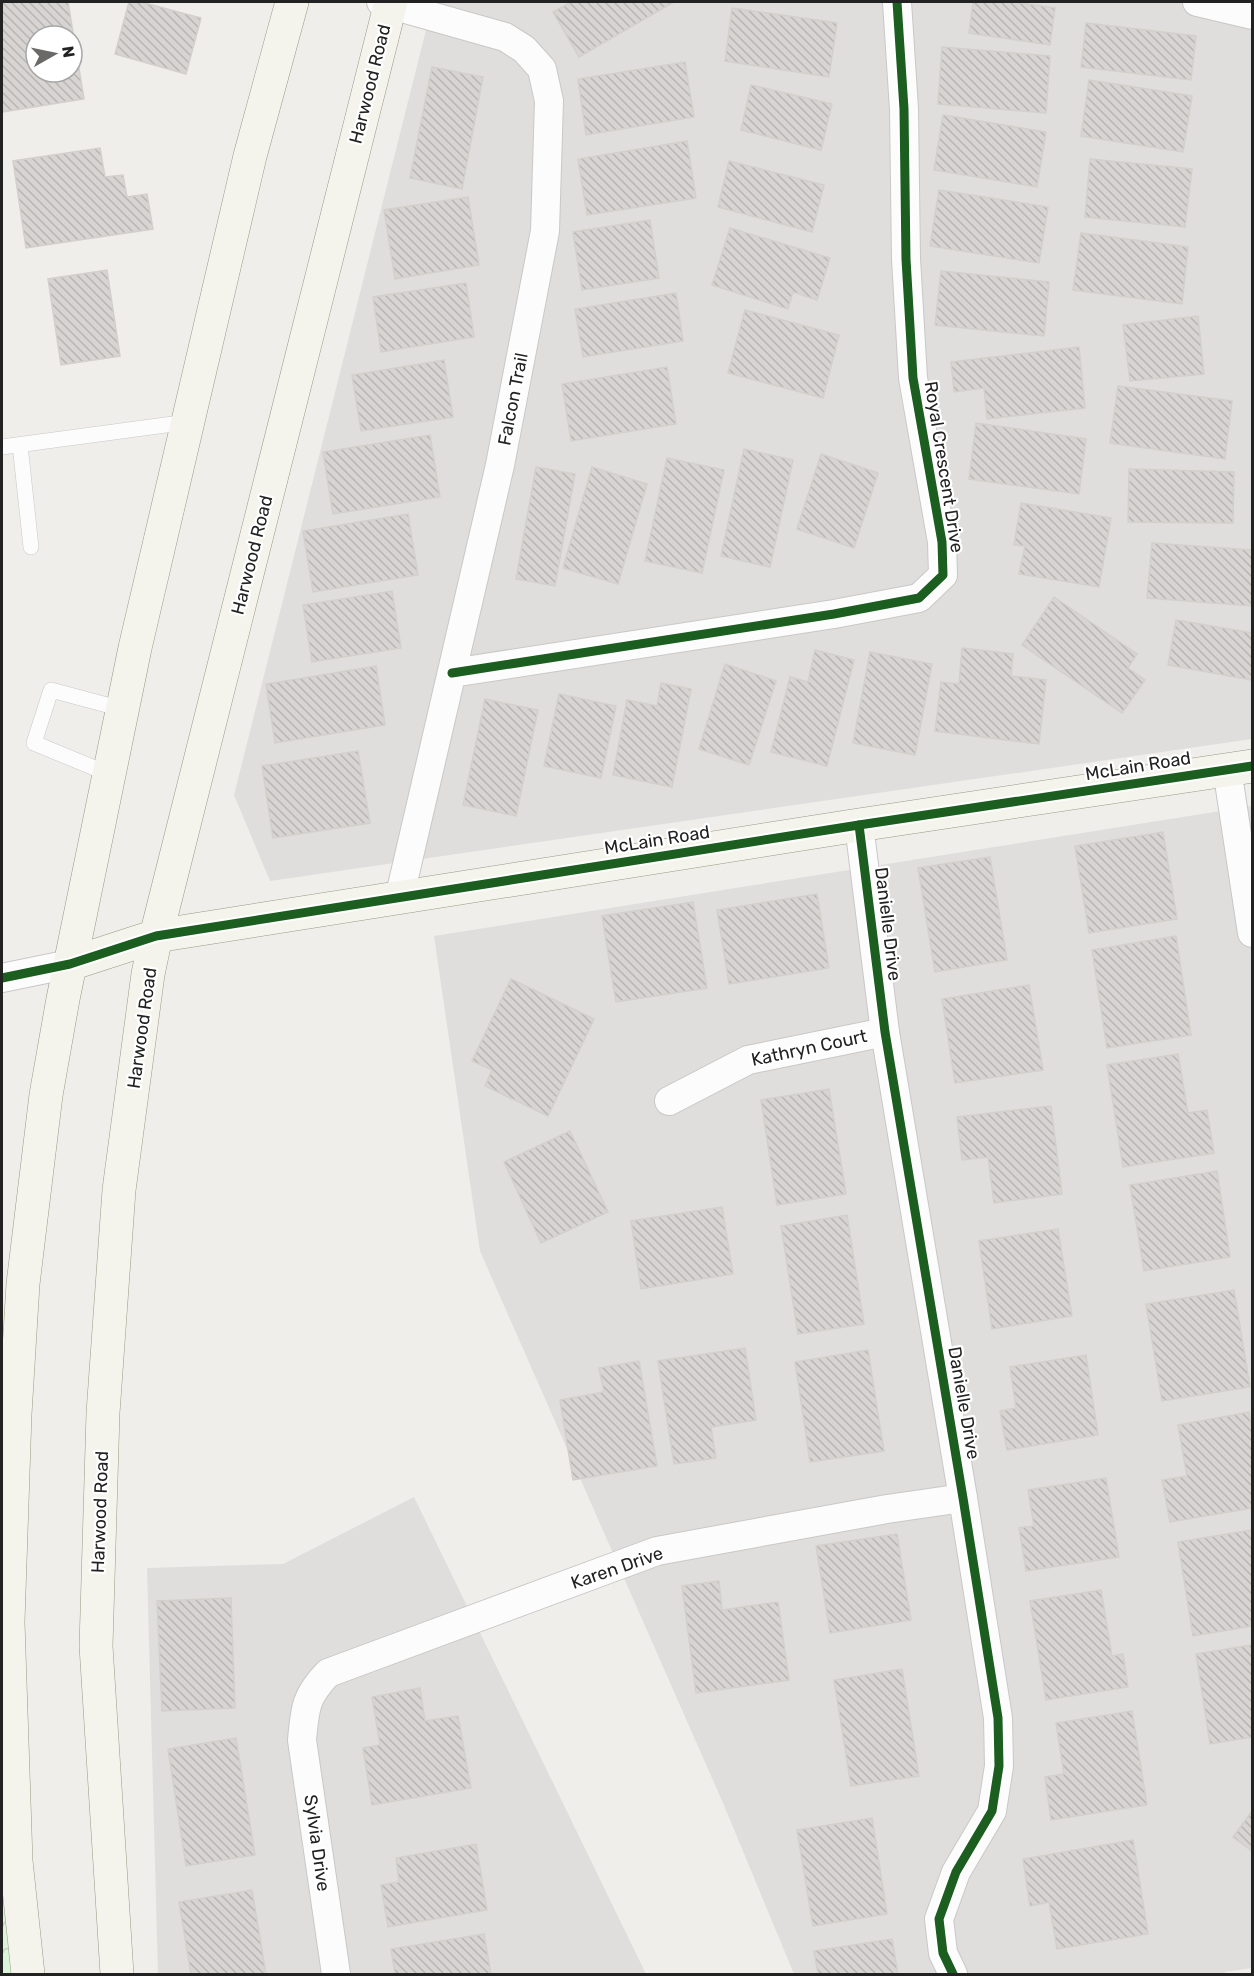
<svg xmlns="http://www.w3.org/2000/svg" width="1254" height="1976" font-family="Rubik,sans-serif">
	<defs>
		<pattern id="park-crowns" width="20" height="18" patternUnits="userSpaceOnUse" patternTransform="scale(1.5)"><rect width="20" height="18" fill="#daf5da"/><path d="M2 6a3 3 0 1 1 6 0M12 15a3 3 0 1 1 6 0" fill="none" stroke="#bbd2bb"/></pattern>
		<pattern id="building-back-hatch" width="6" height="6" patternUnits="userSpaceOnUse" patternTransform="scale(1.5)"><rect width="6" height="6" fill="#d7d4d2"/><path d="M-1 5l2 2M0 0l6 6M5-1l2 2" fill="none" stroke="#b8b6b4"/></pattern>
	</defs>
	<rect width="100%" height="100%" fill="#f0eeeb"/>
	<g fill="#dfdedc">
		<path d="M433 2H1252V739L270 881 234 795Z"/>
		<path d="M1252 806V1968L1225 1972V1974H794L723 1803 480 1251 434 936Z"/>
		<path d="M414 1497 646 1974H158L147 1568 283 1564Z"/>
	</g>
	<path fill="url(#park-crowns)" d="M2 1798 26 1974H2Z"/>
	<g fill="url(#building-back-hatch)" stroke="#d3d0cc" stroke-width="1.5" fill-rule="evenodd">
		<path d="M2 2H68L84 99 2 112ZM36 36H72V72H36Z"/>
		<path d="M129 2H141L201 18 186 74 115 54Z"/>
		<path d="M571 2H674L579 57 553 12Z"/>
		<path d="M973 2H1015L1055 8 1050 45 969 33Z"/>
		<path d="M732 8 837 23 829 77 725 61Z"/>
		<path d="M1086 23 1196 36 1191 80 1081 67Z"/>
		<path d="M942 47 1050 56 1046 113 938 104Z"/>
		<path d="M685 62 694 117 586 135 578 79Z"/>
		<path d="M432 67 483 77 462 189 410 178Z"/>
		<path d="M1089 80 1192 96 1183 152 1081 136Z"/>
		<path d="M751 85 832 104 821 150 741 130Z"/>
		<path d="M943 115 1046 132 1037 187 934 170Z"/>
		<path d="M687 141 696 198 587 215 578 159Z"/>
		<path d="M100 148 105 177 123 175 127 197 147 194 153 229 26 248 13 161Z"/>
		<path d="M1090 159 1192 169 1185 227 1085 217Z"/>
		<path d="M729 161 824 185 812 232 718 207Z"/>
		<path d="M939 190 1048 207 1039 263 930 246Z"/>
		<path d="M468 197 479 265 395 279 384 210Z"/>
		<path d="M650 220 659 278 582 290 573 232Z"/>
		<path d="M730 228 830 258 817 300 793 292 788 309 712 285Z"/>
		<path d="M1081 233 1188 247 1182 304 1073 290Z"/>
		<path d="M107 270 120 356 61 365 48 279Z"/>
		<path d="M941 271 1049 282 1044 336 935 325Z"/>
		<path d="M466 283 474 337 381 352 373 297Z"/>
		<path d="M676 293 683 341 583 357 575 309Z"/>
		<path d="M745 310 839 335 823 398 728 373Z"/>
		<path d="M1198 316 1204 374 1130 381 1123 325Z"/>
		<path d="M1079 347 1085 408 987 419 984 388 954 392 951 362Z"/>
		<path d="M444 360 453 417 361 431 352 375Z"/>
		<path d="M667 367 676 424 571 441 562 384Z"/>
		<path d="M1118 386 1232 401 1225 459 1110 443Z"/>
		<path d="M976 423 1086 439 1079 494 969 479Z"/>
		<path d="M430 435 440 497 333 514 323 452Z"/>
		<path d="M744 449 793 460 770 567 721 556Z"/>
		<path d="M821 454 878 473 854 548 797 529Z"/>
		<path d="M667 458 724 470 702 573 645 561Z"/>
		<path d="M536 467 575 474 555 586 516 579Z"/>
		<path d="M592 467 647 484 618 584 563 568Z"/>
		<path d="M1129 469 1234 472 1233 523 1128 522Z"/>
		<path d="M1021 503 1111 518 1099 587 1019 574 1025 546 1014 545Z"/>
		<path d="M408 514 418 575 313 592 303 531Z"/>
		<path d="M1152 543 1252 550V606L1147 598Z"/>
		<path d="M392 591 401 648 312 662 303 605Z"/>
		<path d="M1054 597 1137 654 1128 668 1145 680 1122 713 1022 645Z"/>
		<path d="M1176 620 1252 633V680L1168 665Z"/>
		<path d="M962 648 1013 654 1011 676 1046 680 1039 744 935 731 941 682 959 684Z"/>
		<path d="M815 650 854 660 827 766 771 752 790 677 808 682Z"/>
		<path d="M870 652 932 664 915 755 853 743Z"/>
		<path d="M725 664 776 681 749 765 699 749Z"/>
		<path d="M376 666 385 725 275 743 266 684Z"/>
		<path d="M661 683 691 689 672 787 613 775 627 700 657 706Z"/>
		<path d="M559 694 616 706 601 778 544 766Z"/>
		<path d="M485 699 538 710 516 816 463 805Z"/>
		<path d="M358 751 370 823 273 838 262 766Z"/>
		<path d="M1163 832 1177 919 1089 933 1075 846Z"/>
		<path d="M990 857 1007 960 935 972 918 868Z"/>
		<path d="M817 894 829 968 729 984 717 910Z"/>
		<path d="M693 902 707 988 616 1002 602 916Z"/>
		<path d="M1176 936 1191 1035 1107 1048 1092 950Z"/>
		<path d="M511 979 594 1019 548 1116 485 1086 492 1070 472 1061Z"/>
		<path d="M1029 985 1043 1070 955 1083 942 999Z"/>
		<path d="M1178 1054 1188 1113 1207 1110 1214 1153 1123 1167 1107 1065Z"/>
		<path d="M829 1089 846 1194 777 1205 761 1100Z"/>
		<path d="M1051 1106 1062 1194 994 1203 988 1157 962 1160 957 1117Z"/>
		<path d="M570 1131 608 1212 541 1243 504 1162Z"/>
		<path d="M1217 1171 1230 1257 1144 1271 1130 1185Z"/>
		<path d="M722 1207 733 1274 641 1289 631 1221Z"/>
		<path d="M847 1215 864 1324 798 1334 781 1226Z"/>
		<path d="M1058 1229 1072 1316 992 1329 979 1241Z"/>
		<path d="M1234 1290 1250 1387 1162 1401 1146 1304Z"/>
		<path d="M745 1348 756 1420 711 1427 716 1458 674 1464 658 1361Z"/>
		<path d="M868 1350 884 1451 810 1462 795 1362Z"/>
		<path d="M1086 1355 1098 1435 1007 1450 1000 1411 1016 1408 1010 1367Z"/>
		<path d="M639 1361 657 1466 573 1480 560 1400 604 1392 599 1368Z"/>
		<path d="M1249 1412 1252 1430V1508L1170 1522 1162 1480 1187 1476 1178 1425Z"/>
		<path d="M1106 1478 1119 1557 1026 1571 1019 1528 1034 1526 1028 1490Z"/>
		<path d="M1252 1530V1626L1193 1636 1178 1542Z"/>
		<path d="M897 1534 911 1620 830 1633 816 1546Z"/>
		<path d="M719 1581 722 1610 778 1602 789 1680 696 1693 682 1586Z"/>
		<path d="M1101 1590 1112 1656 1123 1654 1128 1687 1046 1700 1030 1601Z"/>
		<path d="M231 1598 235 1708 162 1711 157 1601Z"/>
		<path d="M1252 1645V1737L1210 1744 1196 1654Z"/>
		<path d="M902 1669 919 1776 851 1786 834 1680Z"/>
		<path d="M420 1688 425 1721 458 1716 471 1788 372 1805 363 1748 380 1745 372 1697Z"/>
		<path d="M1132 1711 1147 1805 1051 1820 1045 1777 1064 1774 1056 1723Z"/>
		<path d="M236 1738 255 1855 186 1866 168 1749Z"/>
		<path d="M1252 1811V1851L1233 1837Z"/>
		<path d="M872 1818 887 1914 813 1926 797 1830Z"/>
		<path d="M1133 1840 1148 1934 1057 1949 1049 1902 1030 1906 1023 1859Z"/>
		<path d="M476 1844 487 1910 388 1927 381 1885 399 1882 396 1858Z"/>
		<path d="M252 1890 266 1974H191L179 1902Z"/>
		<path d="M484 1934 491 1974H395L391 1949Z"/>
		<path d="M892 1939 898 1974H818L814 1951Z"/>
	</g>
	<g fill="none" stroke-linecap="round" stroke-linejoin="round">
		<g stroke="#c9c8c7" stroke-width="16">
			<g id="lane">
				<path d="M20 445 31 547"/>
				<path d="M2 447 188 422"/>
				<path d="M109 774 34 743 51 690 122 709"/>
			</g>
		</g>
		<g stroke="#c9c8c7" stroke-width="30">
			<g id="street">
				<path d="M381 2 505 37 524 49 542 69 549 101 545 231 500 465 399 899"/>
				<path d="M1197 2 1252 15"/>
				<path d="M452 673 834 614 919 598 943 575 942 542 913 378 906 259 904 109 897 2"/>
				<path d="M1227 769 1252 933"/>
				<path d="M859 825 885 1032 963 1498 998 1718 999 1766 992 1811 956 1872 939 1919 943 1953 953 1974"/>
				<path d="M2 978 70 964"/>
				<path d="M669 1101 748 1060 885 1032"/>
				<path d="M336 1974 302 1740C305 1708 305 1697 328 1673L657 1551 887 1509 963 1498"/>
			</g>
		</g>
		<g stroke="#999a82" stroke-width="34">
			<g id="secondary">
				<path d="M70 964 156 936 859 825 1252 766"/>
				<path d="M28 1974 16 1861 8 1622 15 1414 23 1284 46 1095 63 999 135 648 250 156 292 2"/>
				<path d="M117 1974 96 1646 103 1413 119 1190 148 974 156 936 391 2"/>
			</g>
		</g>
		<use href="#lane" stroke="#fdfcfc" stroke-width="15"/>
		<use href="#street" stroke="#fdfcfc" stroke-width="28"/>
		<use href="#secondary" stroke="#f4f4ed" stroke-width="33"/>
		<g stroke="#fff" stroke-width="13">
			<g id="cycleway">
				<path d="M452 673 834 614 919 598 943 575 942 542 913 378 906 259 904 109 897 2"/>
				<path d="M859 825 885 1032 963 1498 998 1718 999 1766 992 1811 956 1872 939 1919 943 1953 953 1974"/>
				<path d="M2 978 70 964 156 936 859 825 1252 766"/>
			</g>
		</g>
		<use href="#cycleway" stroke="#1b5e20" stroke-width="9"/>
	</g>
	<g text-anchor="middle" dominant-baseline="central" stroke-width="4.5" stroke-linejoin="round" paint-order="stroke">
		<g font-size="18" fill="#222" stroke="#fff">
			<text transform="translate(370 84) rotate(-76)">Harwood Road</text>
			<text transform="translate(513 399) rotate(-79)">Falcon Trail</text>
			<text transform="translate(944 467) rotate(81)">Royal Crescent Drive</text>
			<text transform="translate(252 555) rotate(-76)">Harwood Road</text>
			<text transform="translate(1138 766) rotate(-9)">McLain Road</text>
			<text transform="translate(657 840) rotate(-9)">McLain Road</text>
			<text transform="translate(888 924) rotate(83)">Danielle Drive</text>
			<text transform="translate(142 1028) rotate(-82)">Harwood Road</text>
			<text transform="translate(809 1048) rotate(-12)">Kathryn Court</text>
			<text transform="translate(964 1403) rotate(80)">Danielle Drive</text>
			<text transform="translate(100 1512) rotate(-88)">Harwood Road</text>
			<text transform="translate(617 1568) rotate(-19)">Karen Drive</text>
			<text transform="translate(317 1843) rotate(82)">Sylvia Drive</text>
		</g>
	</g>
	<rect width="1254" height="1976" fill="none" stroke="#222222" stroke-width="6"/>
	<g transform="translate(54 54) rotate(81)"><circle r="28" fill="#ffffff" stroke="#a7a7a7" stroke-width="1.5"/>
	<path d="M0-4.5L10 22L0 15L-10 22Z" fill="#6a6968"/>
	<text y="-9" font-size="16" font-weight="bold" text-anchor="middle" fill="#222222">N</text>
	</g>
</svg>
